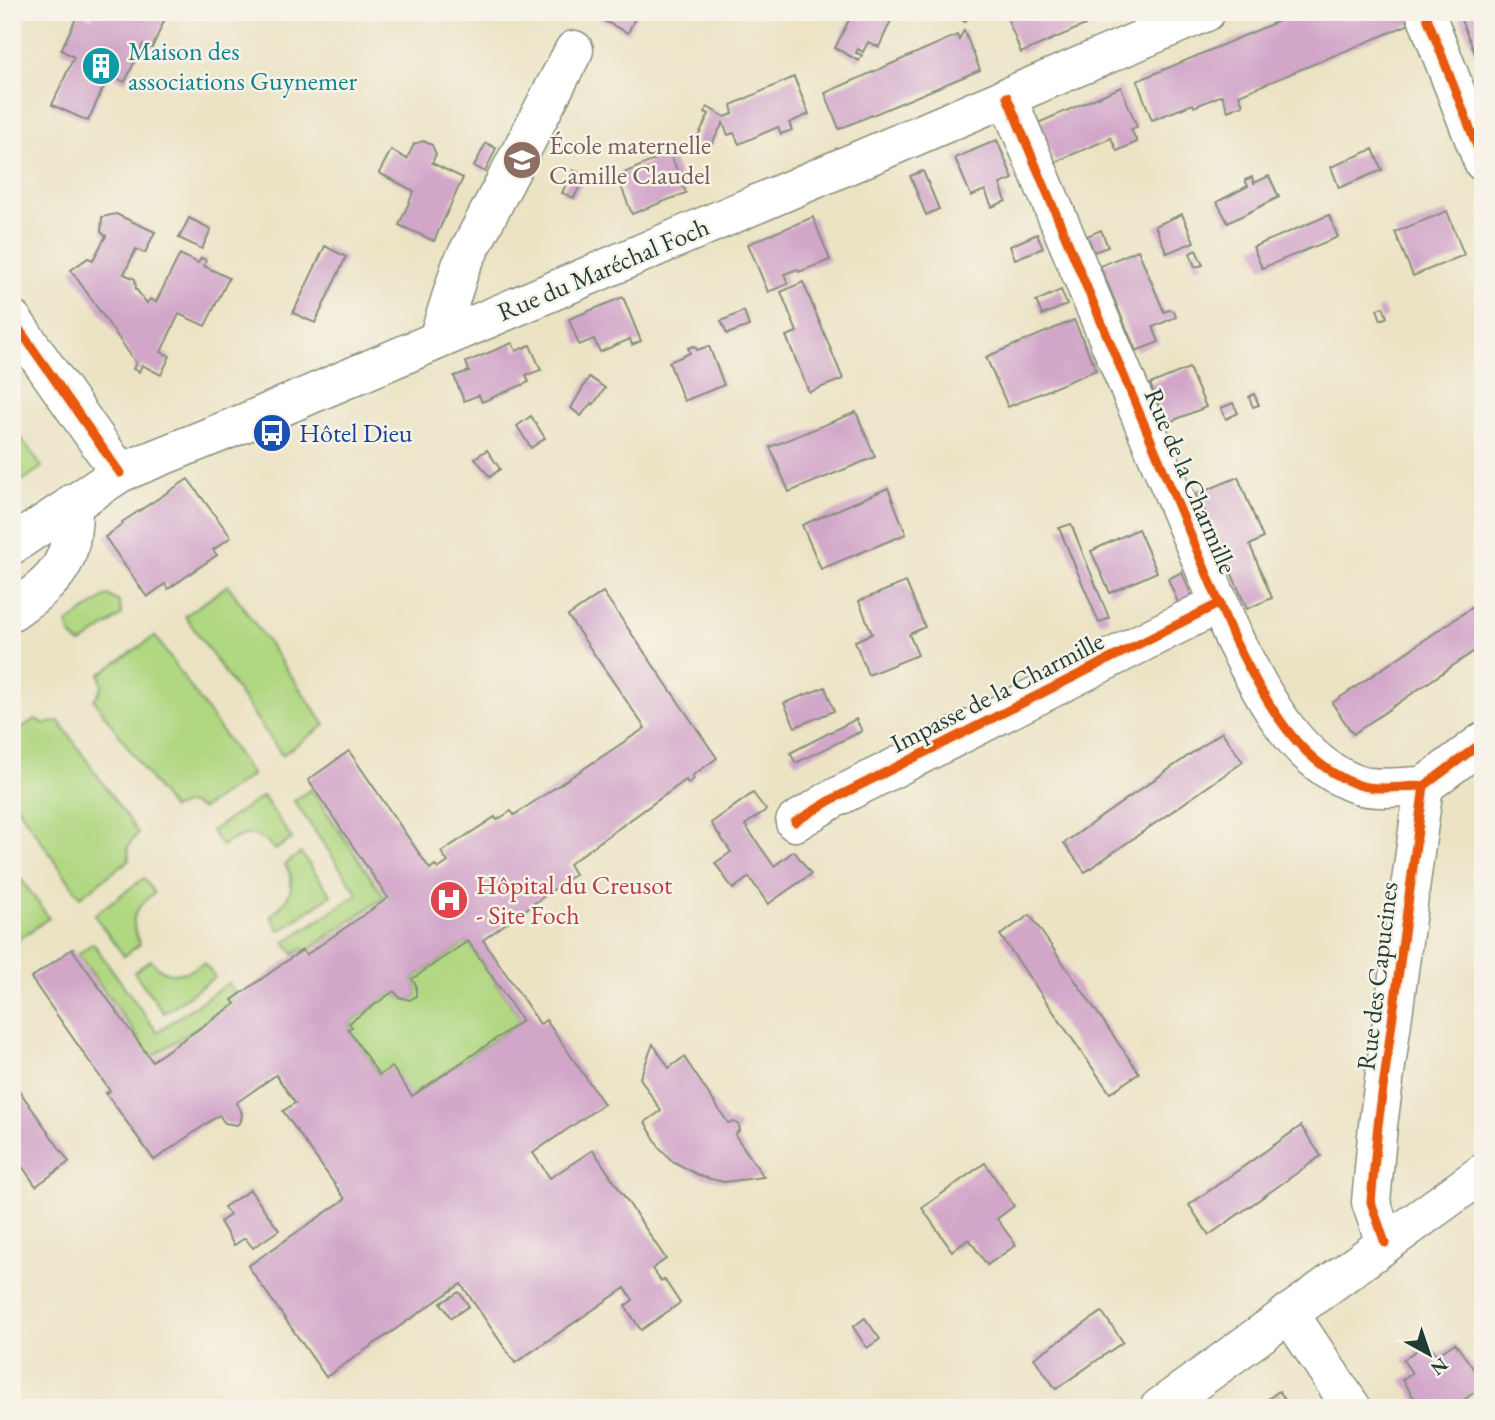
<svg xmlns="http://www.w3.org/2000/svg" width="1495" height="1420" font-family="'EB Garamond',serif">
	<rect width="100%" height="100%" fill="#f7f3e8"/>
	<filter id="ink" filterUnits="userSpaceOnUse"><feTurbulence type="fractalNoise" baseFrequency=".0143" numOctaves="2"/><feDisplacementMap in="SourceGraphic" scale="14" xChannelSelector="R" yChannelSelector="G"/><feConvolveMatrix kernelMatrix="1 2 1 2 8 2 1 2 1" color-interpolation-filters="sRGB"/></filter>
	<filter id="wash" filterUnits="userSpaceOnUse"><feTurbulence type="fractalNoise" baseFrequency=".00686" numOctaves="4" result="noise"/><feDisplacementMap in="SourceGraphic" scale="28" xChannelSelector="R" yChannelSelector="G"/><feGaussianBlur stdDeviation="1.57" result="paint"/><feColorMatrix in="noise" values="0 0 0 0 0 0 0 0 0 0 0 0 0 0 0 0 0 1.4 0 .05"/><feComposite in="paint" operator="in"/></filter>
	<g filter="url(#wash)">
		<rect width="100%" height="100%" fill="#ece3c5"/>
		<g fill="#b0d781" stroke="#688a5a" stroke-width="2">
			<path d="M12 425 42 467 12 488Z"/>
			<path d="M228 585 325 725 282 755 185 616Z"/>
			<path d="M108 595 119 602 122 615 81 644C72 639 69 633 67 623Z"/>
			<path d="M155 636 252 775 202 809 188 803 172 809 94 700 102 687 100 674Z"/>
			<path d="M35 719 45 724 59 721 138 833 128 846 129 860 80 897 12 799V734Z"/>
			<path d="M311 789 384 897 306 952 303 948 294 954 285 942 358 894 294 801Z"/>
			<path d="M263 796 292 839 275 850C256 829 244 832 222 846L211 831Z"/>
			<path d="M301 853 331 895 280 931 271 916C288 901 299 886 285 864Z"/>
			<path d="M12 866 49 918 12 944Z"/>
			<path d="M144 878 154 893C133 910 128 919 140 944L124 956 94 915Z"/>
			<path d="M468 941 522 1021 399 1104 348 1029 352 1027 349 1023 394 991 399 997 410 1000 416 996V985L412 979Z"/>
			<path d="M93 943 157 1032 228 983 236 993 228 999 231 1004 152 1057 78 954Z"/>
			<path d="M151 960C166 980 185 975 204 963L215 977 164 1013 134 972Z"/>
		</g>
		<g id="blocks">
			<g fill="#d1a6c9" fill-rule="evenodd">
				<path d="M79 12 91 18 94 12H168L152 48 143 44 125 82 109 75 88 121 52 105 74 57 61 50Z"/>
				<path d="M586 12H638L628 33Z"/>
				<path d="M853 12H905L901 20 893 16 879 47 868 42 863 52 858 49 856 53 862 55 859 61 835 48Z"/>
				<path d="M949 12H971L965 22Z"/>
				<path d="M1005 12H1115L1021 53Z"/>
				<path d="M1300 12H1412L1415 22 1239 95 1243 105 1228 111 1222 95 1194 107 1193 104 1152 120 1137 81Z"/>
				<path d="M1473 12 1483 13V72L1460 18Z"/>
				<path d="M964 30 980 70 839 129 825 93 957 35 959 40Z"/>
				<path d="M794 77 809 114 789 123 792 130 781 134 778 127 739 144 734 133 728 135 723 123 709 149 695 142 709 114 705 112 707 107 725 117 733 114 731 105Z"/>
				<path d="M1121 87 1137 127 1131 129 1137 142 1117 151 1111 138 1055 162 1038 123Z"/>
				<path d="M997 140 1013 179 1000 184 1006 201 992 207 985 190 971 196 955 158Z"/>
				<path d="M423 141 432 145 436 154 432 163 463 178 434 241 399 225 414 191 379 173 391 150 407 159 414 144Z"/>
				<path d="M486 143 496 148 485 172 474 166Z"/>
				<path d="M1373 149 1382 170 1339 188 1331 167Z"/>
				<path d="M670 153 686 193 632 214 617 176Z"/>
				<path d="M573 170 585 176 574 198 562 193Z"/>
				<path d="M923 171 939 209 926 215 910 176Z"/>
				<path d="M1269 176 1279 197 1228 223 1217 202 1248 186 1245 180 1252 177 1254 183Z"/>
				<path d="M1447 211 1464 255 1413 276 1395 232Z"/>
				<path d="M116 214 155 232 145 253 136 249 124 274 135 279 136 289 147 303 150 299 156 302 180 254 198 263 201 258 206 260 204 266 229 278 205 326 179 314 161 352 170 356 161 375 142 365 139 372 133 369 136 363 71 270 88 258 93 260 106 236 101 232 102 217Z"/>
				<path d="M1182 214 1194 242 1167 253 1155 226Z"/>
				<path d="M1329 215 1338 237 1262 268 1253 247Z"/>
				<path d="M813 217 830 260 799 272 798 269 784 274 788 284 768 292 748 244Z"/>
				<path d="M189 218 211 229 202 249 179 238Z"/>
				<path d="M1101 230 1108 247 1094 252 1087 236Z"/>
				<path d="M1037 234 1043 248 1015 259 1010 246Z"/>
				<path d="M325 246 346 257 315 323 293 313Z"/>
				<path d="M1138 250 1164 312 1169 310 1174 311 1176 317 1153 327 1159 342 1136 351 1100 266Z"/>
				<path d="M1196 250 1203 265 1195 267 1190 253Z"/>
				<path d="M803 282 843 379 809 392 786 336 797 332 781 292Z"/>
				<path d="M1061 290 1067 305 1042 315 1036 301Z"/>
				<path d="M623 297 641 341 632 345 630 339 600 352 594 339 579 345 569 319Z"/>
				<path d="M1383 307 1387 317 1381 320 1377 309Z"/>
				<path d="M744 311 749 326 727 334 721 321Z"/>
				<path d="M1074 320 1096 370 1008 407 986 357Z"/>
				<path d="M512 343 516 351 530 345 541 370 526 375 529 382 482 402 479 395 464 401 454 376 469 371 466 362Z"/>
				<path d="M695 346 697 350 709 346 724 385 684 401 669 362 690 353 688 348Z"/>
				<path d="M1189 368 1206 407 1167 423 1150 384Z"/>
				<path d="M589 377 605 388 593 405 591 403 581 416 571 408Z"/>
				<path d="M1254 394 1259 405 1253 407 1249 397Z"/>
				<path d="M1233 403 1238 413 1226 419 1221 408Z"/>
				<path d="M856 412 875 457 789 492 770 447Z"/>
				<path d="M531 416 545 438 531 448 517 426Z"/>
				<path d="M487 450 500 469 490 477 475 458Z"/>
				<path d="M1238 477 1263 538 1250 545 1272 598 1247 609 1197 494Z"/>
				<path d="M188 479 231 537 213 550 217 555 168 589 165 584 147 597 105 537 123 524 122 522Z"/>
				<path d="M888 488 906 534 821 569 802 525Z"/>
				<path d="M1071 524 1109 618 1099 623 1059 528Z"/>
				<path d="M1138 529 1157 572 1110 593 1091 551Z"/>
				<path d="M1182 572 1192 597 1178 603 1168 579Z"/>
				<path d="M906 582 925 627 909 634 918 655 868 675 855 641 872 634 859 601Z"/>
				<path d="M603 592 717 758 692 776 694 779 688 783 686 780 569 864 575 874 483 940 540 1024 546 1020 604 1104 533 1153 550 1178 593 1150 666 1259 652 1269 661 1281 664 1279 680 1303 641 1330 625 1306 633 1300 625 1288 515 1363 461 1284 326 1377 248 1266 345 1199 283 1111 295 1103 276 1075 236 1103 242 1113 241 1121 237 1125 225 1123 219 1115 154 1160 106 1093 110 1091 31 978 72 949 152 1061 235 1004 232 1000 302 950 306 955 388 898 308 780 349 751 430 869 435 865 438 869 448 862 441 852 495 817 497 820 511 811 514 815 645 728 568 616ZM468 941 522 1021 412 1096 392 1067 379 1075 348 1029 352 1027 349 1023 394 991 399 997 410 1000 416 996V985L412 979Z"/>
				<path d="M1483 600V645L1353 734 1332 703Z"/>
				<path d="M825 687 834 711 795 727 784 703Z"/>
				<path d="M856 719 862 731 796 763 790 753Z"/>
				<path d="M1222 732 1243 762 1085 872 1064 843Z"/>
				<path d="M753 793 766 810 745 825 774 866 794 851 811 874 768 904 749 877 733 889 715 863 731 852 711 823Z"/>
				<path d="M1030 915 1139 1073 1110 1093 1000 935Z"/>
				<path d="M653 1044 669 1068 684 1057 728 1123 733 1122 738 1124 740 1129 735 1135 764 1177 724 1182 702 1177 672 1161 659 1147 645 1122 661 1111 640 1078Z"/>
				<path d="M12 1080 69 1162 36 1186 12 1152Z"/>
				<path d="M1301 1126 1321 1156 1209 1235 1189 1205Z"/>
				<path d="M985 1163 1014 1206 997 1219 1016 1245 987 1265 969 1239 952 1251 922 1208Z"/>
				<path d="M250 1190 279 1230 253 1248 245 1238 234 1245 220 1222 230 1215 224 1207Z"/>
				<path d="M459 1292 469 1306 451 1318 441 1303Z"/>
				<path d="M1102 1312 1123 1342 1056 1389 1034 1358Z"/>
				<path d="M865 1318 880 1339 867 1348 853 1327Z"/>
				<path d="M1428 1342 1437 1355 1455 1343 1483 1382V1386L1453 1408H1421L1402 1380 1412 1373 1403 1360Z"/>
				<path d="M1279 1391 1291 1408H1256Z"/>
			</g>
		</g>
	</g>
	<g filter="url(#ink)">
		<use href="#blocks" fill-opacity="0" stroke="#86907c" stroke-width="2"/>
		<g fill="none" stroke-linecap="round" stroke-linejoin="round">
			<g stroke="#86907c" stroke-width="41">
				<g id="minor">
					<path d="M1425 12 1483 162"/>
					<path d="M1007 97 1235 641C1263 695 1296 764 1359 785 1377 791 1404 786 1424 786"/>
					<path d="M12 319 120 473"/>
					<path d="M438 339 461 266 574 50"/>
					<path d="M12 611C60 577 73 564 73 503"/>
					<path d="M795 822 831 800 1220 603"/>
					<path d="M1385 1243 1371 1202 1378 1125 1424 786 1483 742"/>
					<path d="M1289 1313 1352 1408"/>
					<path d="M1159 1408 1483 1173"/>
				</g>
			</g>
			<g stroke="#86907c" stroke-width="41">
				<path id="major" d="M12 545 120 473 244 423 1206 12"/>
			</g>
			<use href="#minor" stroke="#fff" stroke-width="38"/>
			<use href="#major" stroke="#fff" stroke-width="38"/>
			<g stroke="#f7f3e8" stroke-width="13">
				<g id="cycleway">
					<path d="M1425 12 1483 162"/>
					<path d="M1007 97 1235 641C1263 695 1296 764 1359 785 1377 791 1404 786 1424 786"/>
					<path d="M12 319 120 473"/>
					<path d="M795 822 831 800 1220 603"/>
					<path d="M1385 1243 1371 1202 1378 1125 1424 786 1483 742"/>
				</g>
			</g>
			<use href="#cycleway" stroke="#e8590c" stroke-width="9"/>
		</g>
	</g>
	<defs>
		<g id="building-disc" transform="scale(2.0125)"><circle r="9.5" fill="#0f9aa8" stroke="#f7f3e8"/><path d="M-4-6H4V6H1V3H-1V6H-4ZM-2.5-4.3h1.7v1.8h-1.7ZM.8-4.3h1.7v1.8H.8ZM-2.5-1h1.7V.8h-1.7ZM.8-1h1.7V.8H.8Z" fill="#fff"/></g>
		<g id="school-disc" transform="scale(2.0125)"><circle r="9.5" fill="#8d6e63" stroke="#f7f3e8"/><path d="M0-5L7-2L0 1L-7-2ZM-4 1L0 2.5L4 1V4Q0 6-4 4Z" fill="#fff"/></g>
		<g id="bus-disc" transform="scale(2.0125)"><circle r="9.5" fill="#1a4fb4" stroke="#f7f3e8"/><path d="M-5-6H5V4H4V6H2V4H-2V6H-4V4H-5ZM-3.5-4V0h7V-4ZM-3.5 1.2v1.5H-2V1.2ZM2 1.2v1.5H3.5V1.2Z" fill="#fff"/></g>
		<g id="hospital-disc" transform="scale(2.0125)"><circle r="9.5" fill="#e0444e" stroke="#f7f3e8"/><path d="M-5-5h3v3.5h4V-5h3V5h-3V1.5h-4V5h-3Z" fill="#fff"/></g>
	</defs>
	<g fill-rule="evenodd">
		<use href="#building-disc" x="101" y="66"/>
		<use href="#school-disc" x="522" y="160"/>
		<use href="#bus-disc" x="272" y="433"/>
		<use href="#hospital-disc" x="449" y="900"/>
	</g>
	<g text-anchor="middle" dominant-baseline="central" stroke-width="5" stroke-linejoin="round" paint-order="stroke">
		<g font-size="26" fill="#0d838f" stroke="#f7f3e8" text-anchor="start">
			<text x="128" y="51">Maison des<tspan x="128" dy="30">associations Guynemer</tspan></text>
		</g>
		<g font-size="26" fill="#785e54" stroke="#f7f3e8" text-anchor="start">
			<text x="549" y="145">École maternelle<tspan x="549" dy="30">Camille Claudel</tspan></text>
		</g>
		<g font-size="26" fill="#1f3d34" stroke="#f7f3e8">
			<text transform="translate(603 269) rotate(-23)">Rue du Maréchal Foch</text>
			<text transform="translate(1191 481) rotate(67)">Rue de la Charmille</text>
			<text transform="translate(997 692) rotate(-27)">Impasse de la Charmille</text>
			<text transform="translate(1377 976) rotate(-83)">Rue des Capucines</text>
		</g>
		<g font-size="26" fill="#164399" stroke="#f7f3e8" text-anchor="start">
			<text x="299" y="433">Hôtel Dieu</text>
		</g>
		<g font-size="26" fill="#be3a42" stroke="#f7f3e8" text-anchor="start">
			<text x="476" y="885">Hôpital du Creusot<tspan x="476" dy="30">- Site Foch</tspan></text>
		</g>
	</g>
	<rect width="1495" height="1420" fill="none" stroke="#f7f3e8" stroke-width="42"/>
	<g transform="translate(1429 1354) rotate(140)" stroke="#f7f3e8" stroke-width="5" paint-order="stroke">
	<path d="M0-5L12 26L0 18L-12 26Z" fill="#1f3d34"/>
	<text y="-10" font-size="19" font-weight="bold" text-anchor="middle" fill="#1f3d34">N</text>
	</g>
</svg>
